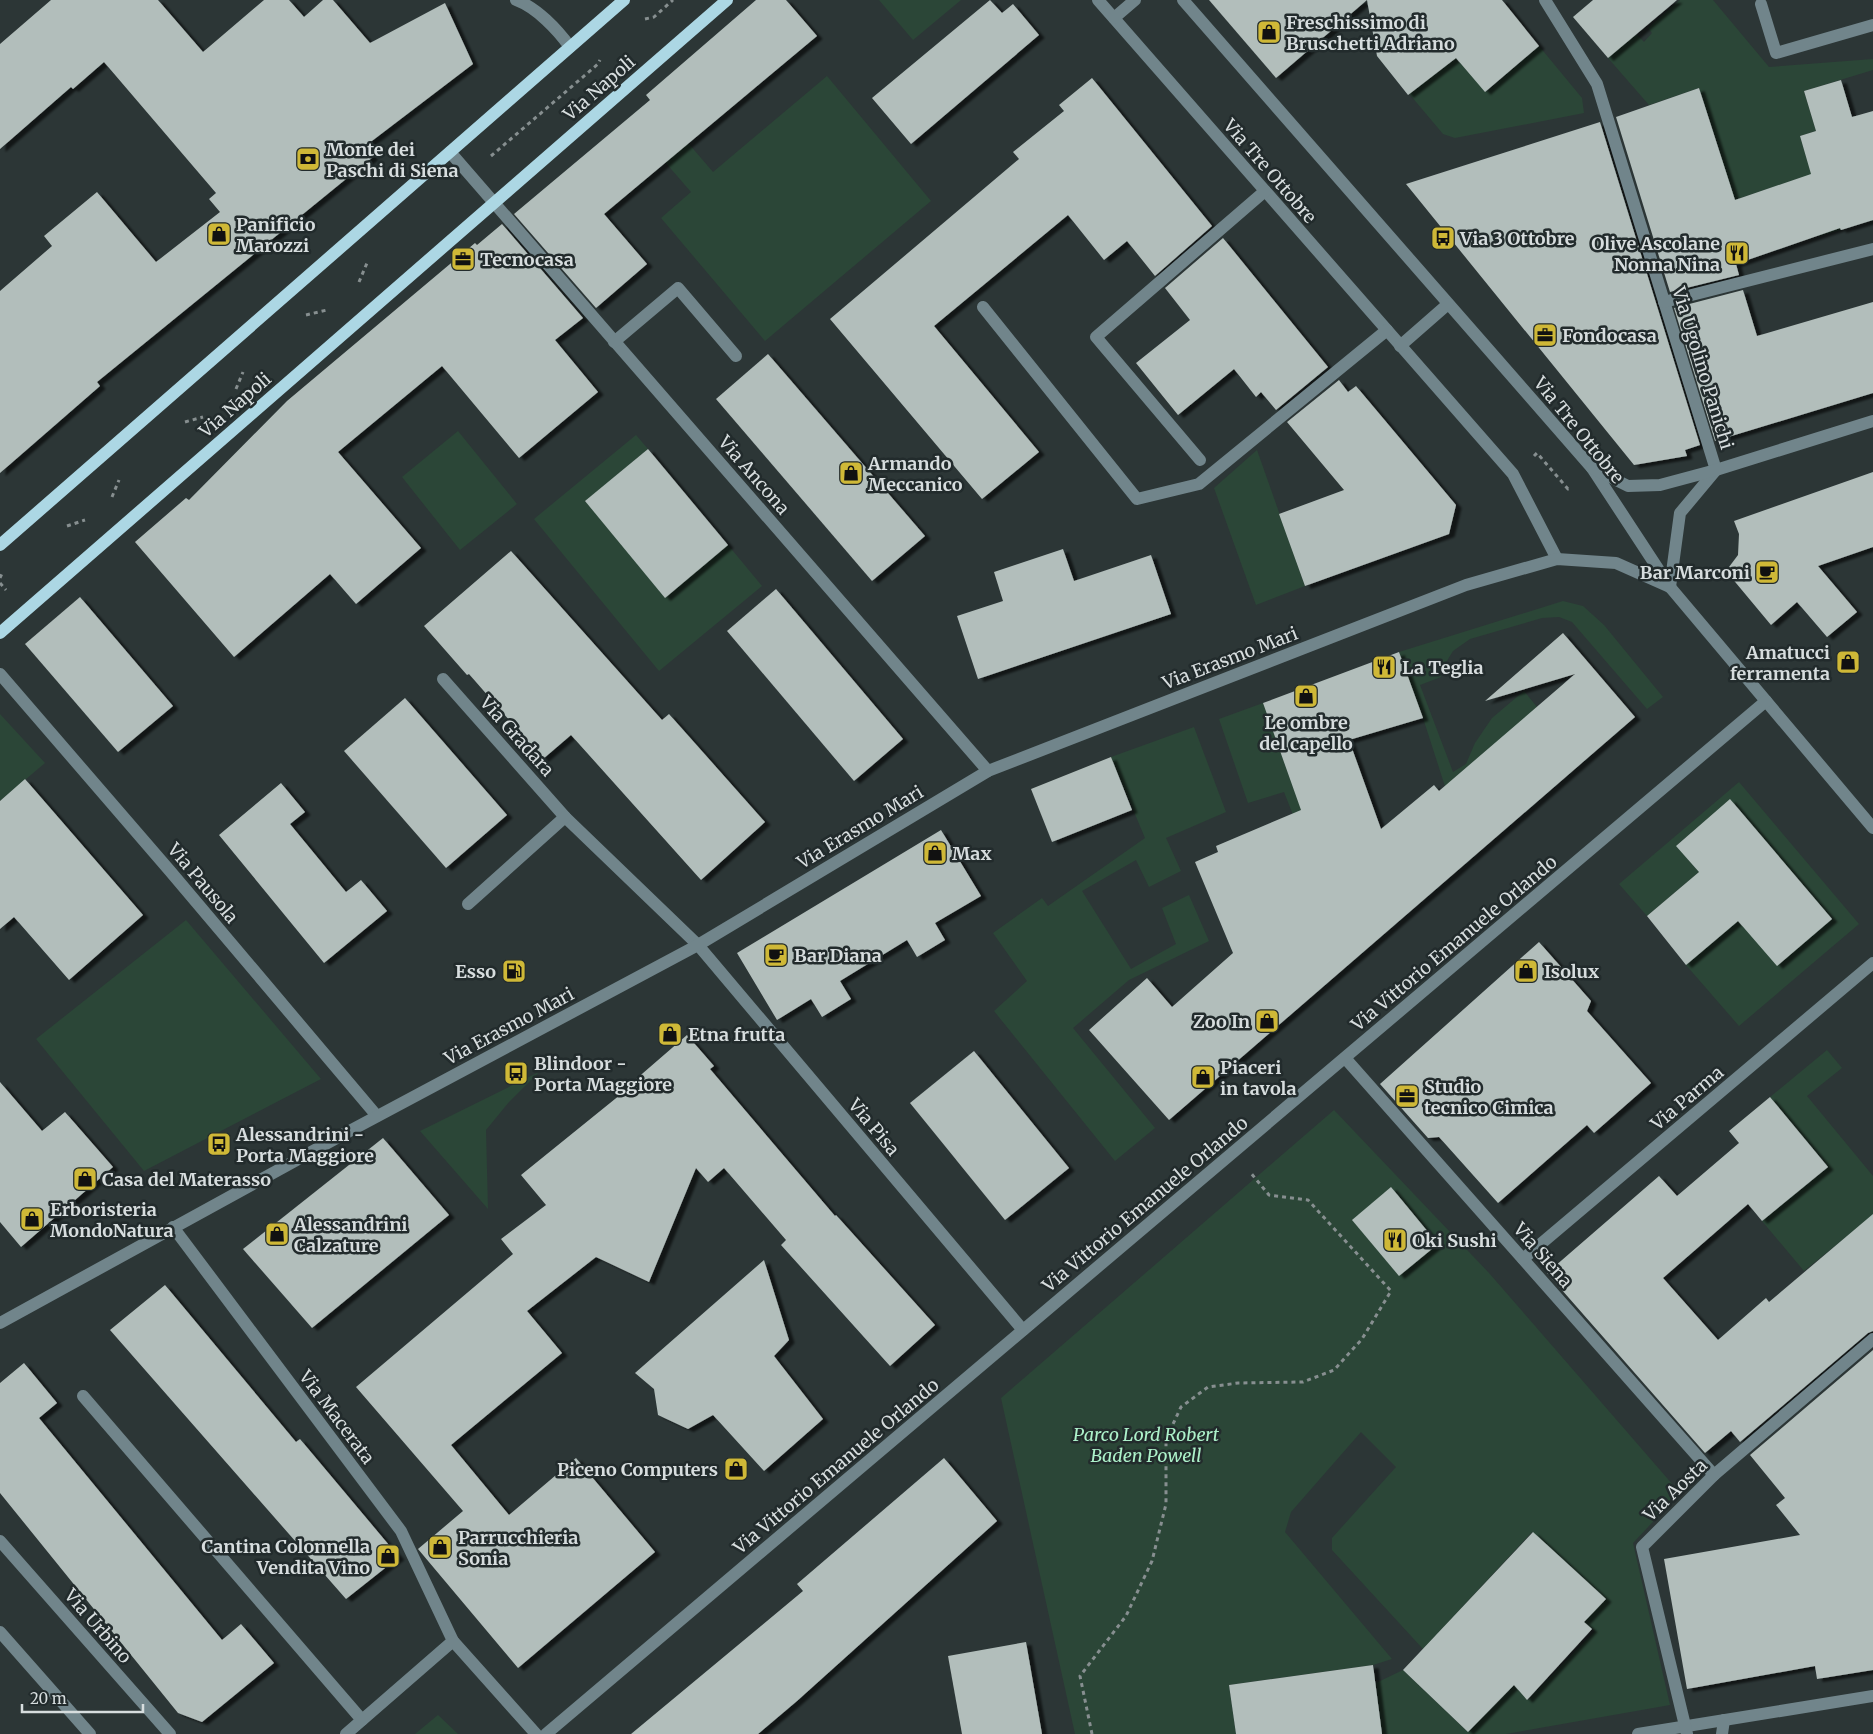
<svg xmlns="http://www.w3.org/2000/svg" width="1873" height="1734" font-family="Merriweather,serif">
	<defs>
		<filter id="shadow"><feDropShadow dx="5.5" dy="3" stdDeviation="1" flood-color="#0009"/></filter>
	</defs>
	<rect width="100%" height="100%" fill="#2c3636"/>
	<g fill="#2b4637">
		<path d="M879 0H961L913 40Z"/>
		<path d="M1680 0H1713L1769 67 1873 59V70L1804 91 1816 131 1800 136 1817 192 1828 189 1841 230 1819 236 1800 178 1666 223 1652 175 1720 152 1699 88 1649 105 1608 58 1636 34 1644 42 1652 33 1648 28Z"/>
		<path d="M1539 46 1582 98 1584 113 1455 138 1443 134 1406 90 1413 91 1456 58 1486 92Z"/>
		<path d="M827 76 931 201 765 341 661 218 691 192 665 162 658 108 713 172Z"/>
		<path d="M458 431 517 504 460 550 402 477Z"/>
		<path d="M636 435 648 449 585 502 728 545 762 586 659 671 534 519Z"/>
		<path d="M1257 450 1305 586 1256 605 1214 488Z"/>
		<path d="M1563 601 1583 606 1604 625 1663 697 1647 709 1572 622 1559 617 1542 618 1470 639 1453 651 1442 669 1441 677 1420 685 1453 772 1466 764 1475 743 1492 718 1524 691 1537 707 1451 805 1423 718 1399 652Z"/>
		<path d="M1263 703 1308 828 1295 820 1284 792 1248 803 1219 719Z"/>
		<path d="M0 714 45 763 0 801Z"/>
		<path d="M1194 727 1226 812 1166 838 1181 871 1149 887 1136 860 1082 891 1131 969 1176 944 1162 908 1189 895 1209 941 1129 980 1073 1028 1155 1128 1115 1161 994 1011 1027 981 993 933 1042 898 1048 906 1145 838 1111 757Z"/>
		<path d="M1739 782 1859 924 1739 1026 1686 965 1730 800 1677 845 1699 872 1647 916 1619 884Z"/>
		<path d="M186 920 321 1079 144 1171 36 1039Z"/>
		<path d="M1827 1050 1842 1068 1807 1096 1873 1176V1237L1862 1224 1804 1271 1762 1221 1828 1167 1770 1097Z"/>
		<path d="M539 1072 509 1102 486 1130 488 1209 420 1131Z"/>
		<path d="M1334 1110 1489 1273 1680 1493 1633 1543 1670 1705 1506 1734H1382L1376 1683 1403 1670 1468 1732 1514 1685 1528 1700 1595 1631 1584 1622 1606 1599 1532 1532 1423 1649 1332 1550V1538L1396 1467 1361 1432 1291 1512 1285 1532 1392 1659 1373 1665 1229 1685 1236 1734H1075L1001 1398Z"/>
		<path d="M438 1715 458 1734H415Z"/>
	</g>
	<g fill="#b2bebb" filter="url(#shadow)">
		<path d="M51 0H158L203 52 264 0H289L304 17 323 0H333L370 43 445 3 473 64 364 147 373 157 97 382 100 386 0 473V291L52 246 44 236 97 192 156 262 220 212 209 199 216 193 104 62 73 89 71 87 0 149V44Z"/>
		<path d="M756 0H786L817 36 604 214 647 264 596 308 514 214 650 100 646 95Z"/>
		<path d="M990 0 1002 13 1013 4 1039 35 911 144 872 98Z"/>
		<path d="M1209 0H1367L1276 78Z"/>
		<path d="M1367 0H1502L1539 46 1485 92 1456 58 1408 95 1377 56Z"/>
		<path d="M1593 0H1677L1608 58 1573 17Z"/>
		<path d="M1092 78 1212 226 1155 276 1127 241 1104 260 1068 215 934 326 1039 452 982 499 830 319 1019 159 1013 152 1064 111 1059 105Z"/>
		<path d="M1841 80 1852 117 1873 111V220L1841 230 1840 228 1736 264 1739 275 1670 292 1616 117 1699 88 1735 200 1811 174 1800 136 1816 131 1804 91Z"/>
		<path d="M1600 122 1700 445 1685 450 1687 456 1634 465 1406 184Z"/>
		<path d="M502 224 583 318 555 340 598 392 519 458 442 366 338 452 421 548 356 604 330 574 234 657 135 542 186 498 189 500 287 401 475 243 477 245Z"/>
		<path d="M1223 238 1328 367 1276 410 1261 392 1256 397 1234 369 1178 415 1136 363 1190 320 1165 288Z"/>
		<path d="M1743 290 1757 336 1873 302V393L1715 441 1674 308Z"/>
		<path d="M768 354 925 536 872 581 716 399Z"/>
		<path d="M1339 380 1348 392 1356 386 1456 505 1449 534 1305 586 1279 514 1344 490 1287 422Z"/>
		<path d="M648 449 728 545 665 598 585 501Z"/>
		<path d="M1873 472V547L1818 566 1857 612 1827 637 1797 602 1771 625 1726 571 1738 555 1739 534 1734 521Z"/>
		<path d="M1063 549 1074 581 1151 555 1171 614 978 679 957 616 1003 601 994 572Z"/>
		<path d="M511 551 662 720 669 714 765 822 701 880 571 735 543 759 469 674 467 675 424 626Z"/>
		<path d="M776 589 903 739 854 781 727 631Z"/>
		<path d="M80 597 173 706 118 752 25 644Z"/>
		<path d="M1563 633 1635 717 1169 1120 1089 1030 1147 978 1172 1007 1233 953 1195 862 1218 852 1216 846 1301 810 1263 703 1399 652 1423 718 1349 740 1381 829 1434 785 1439 791 1575 674 1485 701Z"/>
		<path d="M405 698 507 815 446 868 344 751Z"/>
		<path d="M1111 757 1132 810 1052 842 1031 789Z"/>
		<path d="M25 779 143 915 69 980 14 917 0 929V801Z"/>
		<path d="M281 783 305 812 290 824 346 892 361 880 387 911 324 963 219 835Z"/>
		<path d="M1730 799 1832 919 1777 966 1738 921 1686 965 1647 916 1699 872 1676 846Z"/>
		<path d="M941 830 981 896 935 923 945 940 917 957 907 940 840 981 851 999 822 1017 811 999 777 1020 737 953Z"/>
		<path d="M1539 942 1591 1001 1587 1011 1651 1083 1594 1133 1587 1125 1498 1203 1439 1137 1428 1138 1380 1084Z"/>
		<path d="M687 1035 714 1066 710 1069 835 1216 836 1215 935 1325 890 1366 781 1245 786 1240 724 1168 708 1182 696 1168 649 1282 596 1257 527 1311 562 1353 451 1445 509 1515 576 1458 655 1552 518 1668 418 1549 463 1511 356 1387 513 1254 501 1239 546 1205 521 1175 636 1082 635 1080Z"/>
		<path d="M974 1051 1069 1168 1005 1220 910 1103Z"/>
		<path d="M0 1082 42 1131 65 1112 113 1167 21 1247 0 1222Z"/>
		<path d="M1770 1097 1828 1167 1762 1221 1748 1204 1663 1278 1718 1340 1766 1298 1769 1302 1873 1214V1331L1868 1333 1740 1442 1731 1431 1705 1453 1547 1273 1659 1176 1677 1196 1739 1143 1729 1131Z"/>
		<path d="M383 1138 449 1215 312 1328 243 1249Z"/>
		<path d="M1391 1187 1438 1244 1399 1276 1352 1220Z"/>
		<path d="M764 1260 789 1340 774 1356 823 1419 764 1471 713 1415 688 1429 658 1415 654 1389 635 1373Z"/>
		<path d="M165 1285 296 1442 300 1439 399 1557 346 1599 110 1330Z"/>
		<path d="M1873 1350V1670L1817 1679 1815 1666 1687 1689 1664 1559 1800 1535 1776 1505 1785 1498 1750 1455Z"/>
		<path d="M24 1363 57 1403 39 1418 222 1640 241 1624 274 1663 202 1722 178 1713 0 1493V1383Z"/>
		<path d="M944 1458 997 1521 797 1701 758 1734H631L803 1591 797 1584Z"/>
		<path d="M1533 1532 1606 1599 1584 1622 1592 1629 1527 1700 1514 1685 1468 1732 1403 1670Z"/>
		<path d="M1026 1642 1042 1734H962L948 1656Z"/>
		<path d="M1373 1665 1382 1734H1236L1229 1685Z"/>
	</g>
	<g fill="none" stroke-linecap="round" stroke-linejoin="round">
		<g stroke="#878f90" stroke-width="3" stroke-dasharray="4 4" stroke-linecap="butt">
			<path d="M645 19 654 17 673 0"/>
			<path d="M491 156 598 64 600 60"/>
			<path d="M359 282 367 263"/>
			<path d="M306 315 327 310"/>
			<path d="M236 389 243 372"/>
			<path d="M185 422 203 417"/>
			<path d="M1534 456 1537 453 1568 489 1571 487"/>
			<path d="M112 497 119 480"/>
			<path d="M67 526 85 520"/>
			<path d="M0 578 3 571"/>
			<path d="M0 583 6 590"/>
			<path d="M1092 1734 1080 1676 1126 1616 1152 1561 1166 1504V1439L1181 1407 1208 1387 1238 1383 1303 1382 1334 1370 1362 1339 1391 1291 1308 1200 1269 1195 1250 1172"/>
		</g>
		<g stroke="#71858b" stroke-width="12">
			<path d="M516 0C537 8 557 29 570 47"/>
			<path d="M1098 0 1513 474 1557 559"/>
			<path d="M1183 0 1592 468 1670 587 1873 828"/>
			<path d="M1545 0 1597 84 1716 470 1680 513 1670 587"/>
			<path d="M1761 4 1776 53 1873 25"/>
			<path d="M1114 18 1135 0"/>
			<path d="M450 152 988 771"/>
			<path d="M1664 302 1873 249"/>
			<path d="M983 307 1137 499 1199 484 1387 330"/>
			<path d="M614 342 678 288 736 356"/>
			<path d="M1400 346 1448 304"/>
			<path d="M1200 460 1096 337 1265 191"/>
			<path d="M1592 468 1628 486 1660 485 1716 470 1873 421"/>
			<path d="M0 674 170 871 377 1116"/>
			<path d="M443 679 565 817 698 945 1023 1330"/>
			<path d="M468 904 565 817"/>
			<path d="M1345 1058 1714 1475"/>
			<path d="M173 1227 401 1531 453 1641"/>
			<path d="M1523 1259 1873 963"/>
			<path d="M0 1323 344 1134 698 945 988 771 1466 585 1557 559 1616 563 1670 587"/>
			<path d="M83 1396 362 1720"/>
			<path d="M0 1541 170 1734"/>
			<path d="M0 1632 90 1734"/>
			<path d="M346 1734 453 1641 536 1734"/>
			<path d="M546 1734 1766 701"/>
			<path d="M1638 1734 1873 1696"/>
			<path d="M1687 1734 1642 1547 1714 1475 1873 1339"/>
			<path d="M1722 1734 1724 1720"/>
		</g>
		<g stroke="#acd7e4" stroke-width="12">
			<path d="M0 545 624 0"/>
			<path d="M0 633 727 0"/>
		</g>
	</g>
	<defs>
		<g id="shop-square" transform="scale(1.25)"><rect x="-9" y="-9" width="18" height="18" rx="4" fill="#cfb837" stroke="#222b2c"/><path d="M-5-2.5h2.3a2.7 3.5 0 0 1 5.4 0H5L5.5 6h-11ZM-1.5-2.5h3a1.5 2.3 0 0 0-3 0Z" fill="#111"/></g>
		<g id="bank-square" transform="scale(1.25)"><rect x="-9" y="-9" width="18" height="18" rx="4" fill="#cfb837" stroke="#222b2c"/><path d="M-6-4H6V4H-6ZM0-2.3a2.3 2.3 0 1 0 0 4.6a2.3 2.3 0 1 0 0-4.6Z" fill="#111"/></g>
		<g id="bus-square" transform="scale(1.25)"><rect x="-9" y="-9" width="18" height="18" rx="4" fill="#cfb837" stroke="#222b2c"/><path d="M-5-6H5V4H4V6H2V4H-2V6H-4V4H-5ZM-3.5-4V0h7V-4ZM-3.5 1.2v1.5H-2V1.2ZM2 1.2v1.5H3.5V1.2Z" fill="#111"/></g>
		<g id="restaurant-square" transform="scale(1.25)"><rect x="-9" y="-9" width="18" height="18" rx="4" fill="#cfb837" stroke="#222b2c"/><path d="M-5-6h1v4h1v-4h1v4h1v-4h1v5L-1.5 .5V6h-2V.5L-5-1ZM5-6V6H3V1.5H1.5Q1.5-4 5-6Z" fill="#111"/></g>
		<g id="office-square" transform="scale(1.25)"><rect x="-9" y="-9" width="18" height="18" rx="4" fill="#cfb837" stroke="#222b2c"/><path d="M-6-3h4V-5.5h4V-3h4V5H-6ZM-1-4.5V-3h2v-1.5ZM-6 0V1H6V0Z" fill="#111"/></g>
		<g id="cafe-square" transform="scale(1.25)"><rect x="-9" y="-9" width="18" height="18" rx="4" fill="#cfb837" stroke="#222b2c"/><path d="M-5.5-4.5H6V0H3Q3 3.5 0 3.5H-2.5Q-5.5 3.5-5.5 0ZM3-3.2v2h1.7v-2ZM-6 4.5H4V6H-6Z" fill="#111"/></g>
		<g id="fuel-square" transform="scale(1.25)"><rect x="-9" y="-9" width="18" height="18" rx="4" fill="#cfb837" stroke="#222b2c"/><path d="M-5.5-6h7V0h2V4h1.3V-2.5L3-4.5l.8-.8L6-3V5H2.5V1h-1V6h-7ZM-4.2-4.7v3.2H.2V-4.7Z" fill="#111"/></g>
	</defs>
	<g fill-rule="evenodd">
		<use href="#shop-square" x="1269" y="32"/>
		<use href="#bank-square" x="308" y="159"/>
		<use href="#shop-square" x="219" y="234"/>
		<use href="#bus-square" x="1443" y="238"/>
		<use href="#restaurant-square" x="1737" y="253"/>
		<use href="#office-square" x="463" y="259"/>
		<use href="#office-square" x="1545" y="335"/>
		<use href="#shop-square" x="851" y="473"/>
		<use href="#cafe-square" x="1767" y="572"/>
		<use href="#shop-square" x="1848" y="662"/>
		<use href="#restaurant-square" x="1384" y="667"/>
		<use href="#shop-square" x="1306" y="696"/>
		<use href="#shop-square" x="935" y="853"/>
		<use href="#cafe-square" x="776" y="955"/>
		<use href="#fuel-square" x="514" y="971"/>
		<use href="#shop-square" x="1526" y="971"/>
		<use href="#shop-square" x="1267" y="1021"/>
		<use href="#shop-square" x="670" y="1034"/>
		<use href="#bus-square" x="516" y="1073"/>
		<use href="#shop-square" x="1203" y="1077"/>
		<use href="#office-square" x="1407" y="1096"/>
		<use href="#bus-square" x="219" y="1144"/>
		<use href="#shop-square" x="85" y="1179"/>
		<use href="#shop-square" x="32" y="1219"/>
		<use href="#shop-square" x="277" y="1234"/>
		<use href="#restaurant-square" x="1395" y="1240"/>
		<use href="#shop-square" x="736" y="1469"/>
		<use href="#shop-square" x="440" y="1547"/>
		<use href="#shop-square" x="388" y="1556"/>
	</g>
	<g text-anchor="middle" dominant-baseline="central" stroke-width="5" stroke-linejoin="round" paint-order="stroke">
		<g font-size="18" font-weight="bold" fill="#d7ddde" stroke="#222b2c" text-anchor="start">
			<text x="1286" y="22">Freschissimo di<tspan x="1286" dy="21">Bruschetti Adriano</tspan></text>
			<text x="326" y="149">Monte dei<tspan x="326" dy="21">Paschi di Siena</tspan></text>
			<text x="236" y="224">Panificio<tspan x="236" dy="21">Marozzi</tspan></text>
			<text x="1460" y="238">Via 3 Ottobre</text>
			<text x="1720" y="243" text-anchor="end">Olive Ascolane<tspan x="1720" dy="21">Nonna Nina</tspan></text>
			<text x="480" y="259">Tecnocasa</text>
			<text x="1562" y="335">Fondocasa</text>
			<text x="868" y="463">Armando<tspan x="868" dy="21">Meccanico</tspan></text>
			<text x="1750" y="572" text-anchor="end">Bar Marconi</text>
			<text x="1830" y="652" text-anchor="end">Amatucci<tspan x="1830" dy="21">ferramenta</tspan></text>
			<text x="1402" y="667">La Teglia</text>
			<text x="1306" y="722" text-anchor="middle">Le ombre<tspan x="1306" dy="21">del capello</tspan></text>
			<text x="952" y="853">Max</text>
			<text x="794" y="955">Bar Diana</text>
			<text x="496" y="971" text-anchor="end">Esso</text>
			<text x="1544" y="971">Isolux</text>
			<text x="1250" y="1021" text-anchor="end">Zoo In</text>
			<text x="688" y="1034">Etna frutta</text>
			<text x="534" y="1063">Blindoor -<tspan x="534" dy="21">Porta Maggiore</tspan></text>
			<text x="1220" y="1067">Piaceri<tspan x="1220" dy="21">in tavola</tspan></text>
			<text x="1424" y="1086">Studio<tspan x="1424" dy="21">tecnico Cimica</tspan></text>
			<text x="236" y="1134">Alessandrini -<tspan x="236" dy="21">Porta Maggiore</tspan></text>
			<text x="102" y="1179">Casa del Materasso</text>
			<text x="50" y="1209">Erboristeria<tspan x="50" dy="21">MondoNatura</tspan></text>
			<text x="294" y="1224">Alessandrini<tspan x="294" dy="21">Calzature</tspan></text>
			<text x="1412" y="1240">Oki Sushi</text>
			<text x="718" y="1469" text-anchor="end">Piceno Computers</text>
			<text x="458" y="1537">Parrucchieria<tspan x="458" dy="21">Sonia</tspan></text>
			<text x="370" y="1546" text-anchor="end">Cantina Colonnella<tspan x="370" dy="21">Vendita Vino</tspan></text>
		</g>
		<g font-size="18" fill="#d7ddde" stroke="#222b2c">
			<text transform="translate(599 88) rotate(-41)">Via Napoli</text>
			<text transform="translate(1270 171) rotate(49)">Via Tre Ottobre</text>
			<text transform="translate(1703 368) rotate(73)">Via Ugolino Panichi</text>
			<text transform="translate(235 405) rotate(-41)">Via Napoli</text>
			<text transform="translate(1579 430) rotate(51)">Via Tre Ottobre</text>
			<text transform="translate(754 475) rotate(49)">Via Ancona</text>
			<text transform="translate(1230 658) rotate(-21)">Via Erasmo Mari</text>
			<text transform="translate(517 736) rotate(48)">Via Gradara</text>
			<text transform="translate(860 827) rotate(-31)">Via Erasmo Mari</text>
			<text transform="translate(203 883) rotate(50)">Via Pausola</text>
			<text transform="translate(1454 943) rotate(-40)">Via Vittorio Emanuele Orlando</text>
			<text transform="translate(509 1026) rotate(-28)">Via Erasmo Mari</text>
			<text transform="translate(1687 1098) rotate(-40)">Via Parma</text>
			<text transform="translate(874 1127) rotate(50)">Via Pisa</text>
			<text transform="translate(1145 1204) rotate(-40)">Via Vittorio Emanuele Orlando</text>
			<text transform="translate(1543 1255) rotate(49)">Via Siena</text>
			<text transform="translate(337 1417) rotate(53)">Via Macerata</text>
			<text transform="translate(836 1466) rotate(-40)">Via Vittorio Emanuele Orlando</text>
			<text transform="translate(1675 1490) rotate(-44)">Via Aosta</text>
			<text transform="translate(98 1626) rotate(49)">Via Urbino</text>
		</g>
		<g font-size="18" font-style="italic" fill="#adf1ca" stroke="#222b2c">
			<text x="1146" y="1434">Parco Lord Robert<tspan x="1146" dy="21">Baden Powell</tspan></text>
		</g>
	</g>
	<path d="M22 1704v8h121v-8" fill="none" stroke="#d7ddde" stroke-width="2.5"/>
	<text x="30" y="1704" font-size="15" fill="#d7ddde" stroke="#222b2c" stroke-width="4" paint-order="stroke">20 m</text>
</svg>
